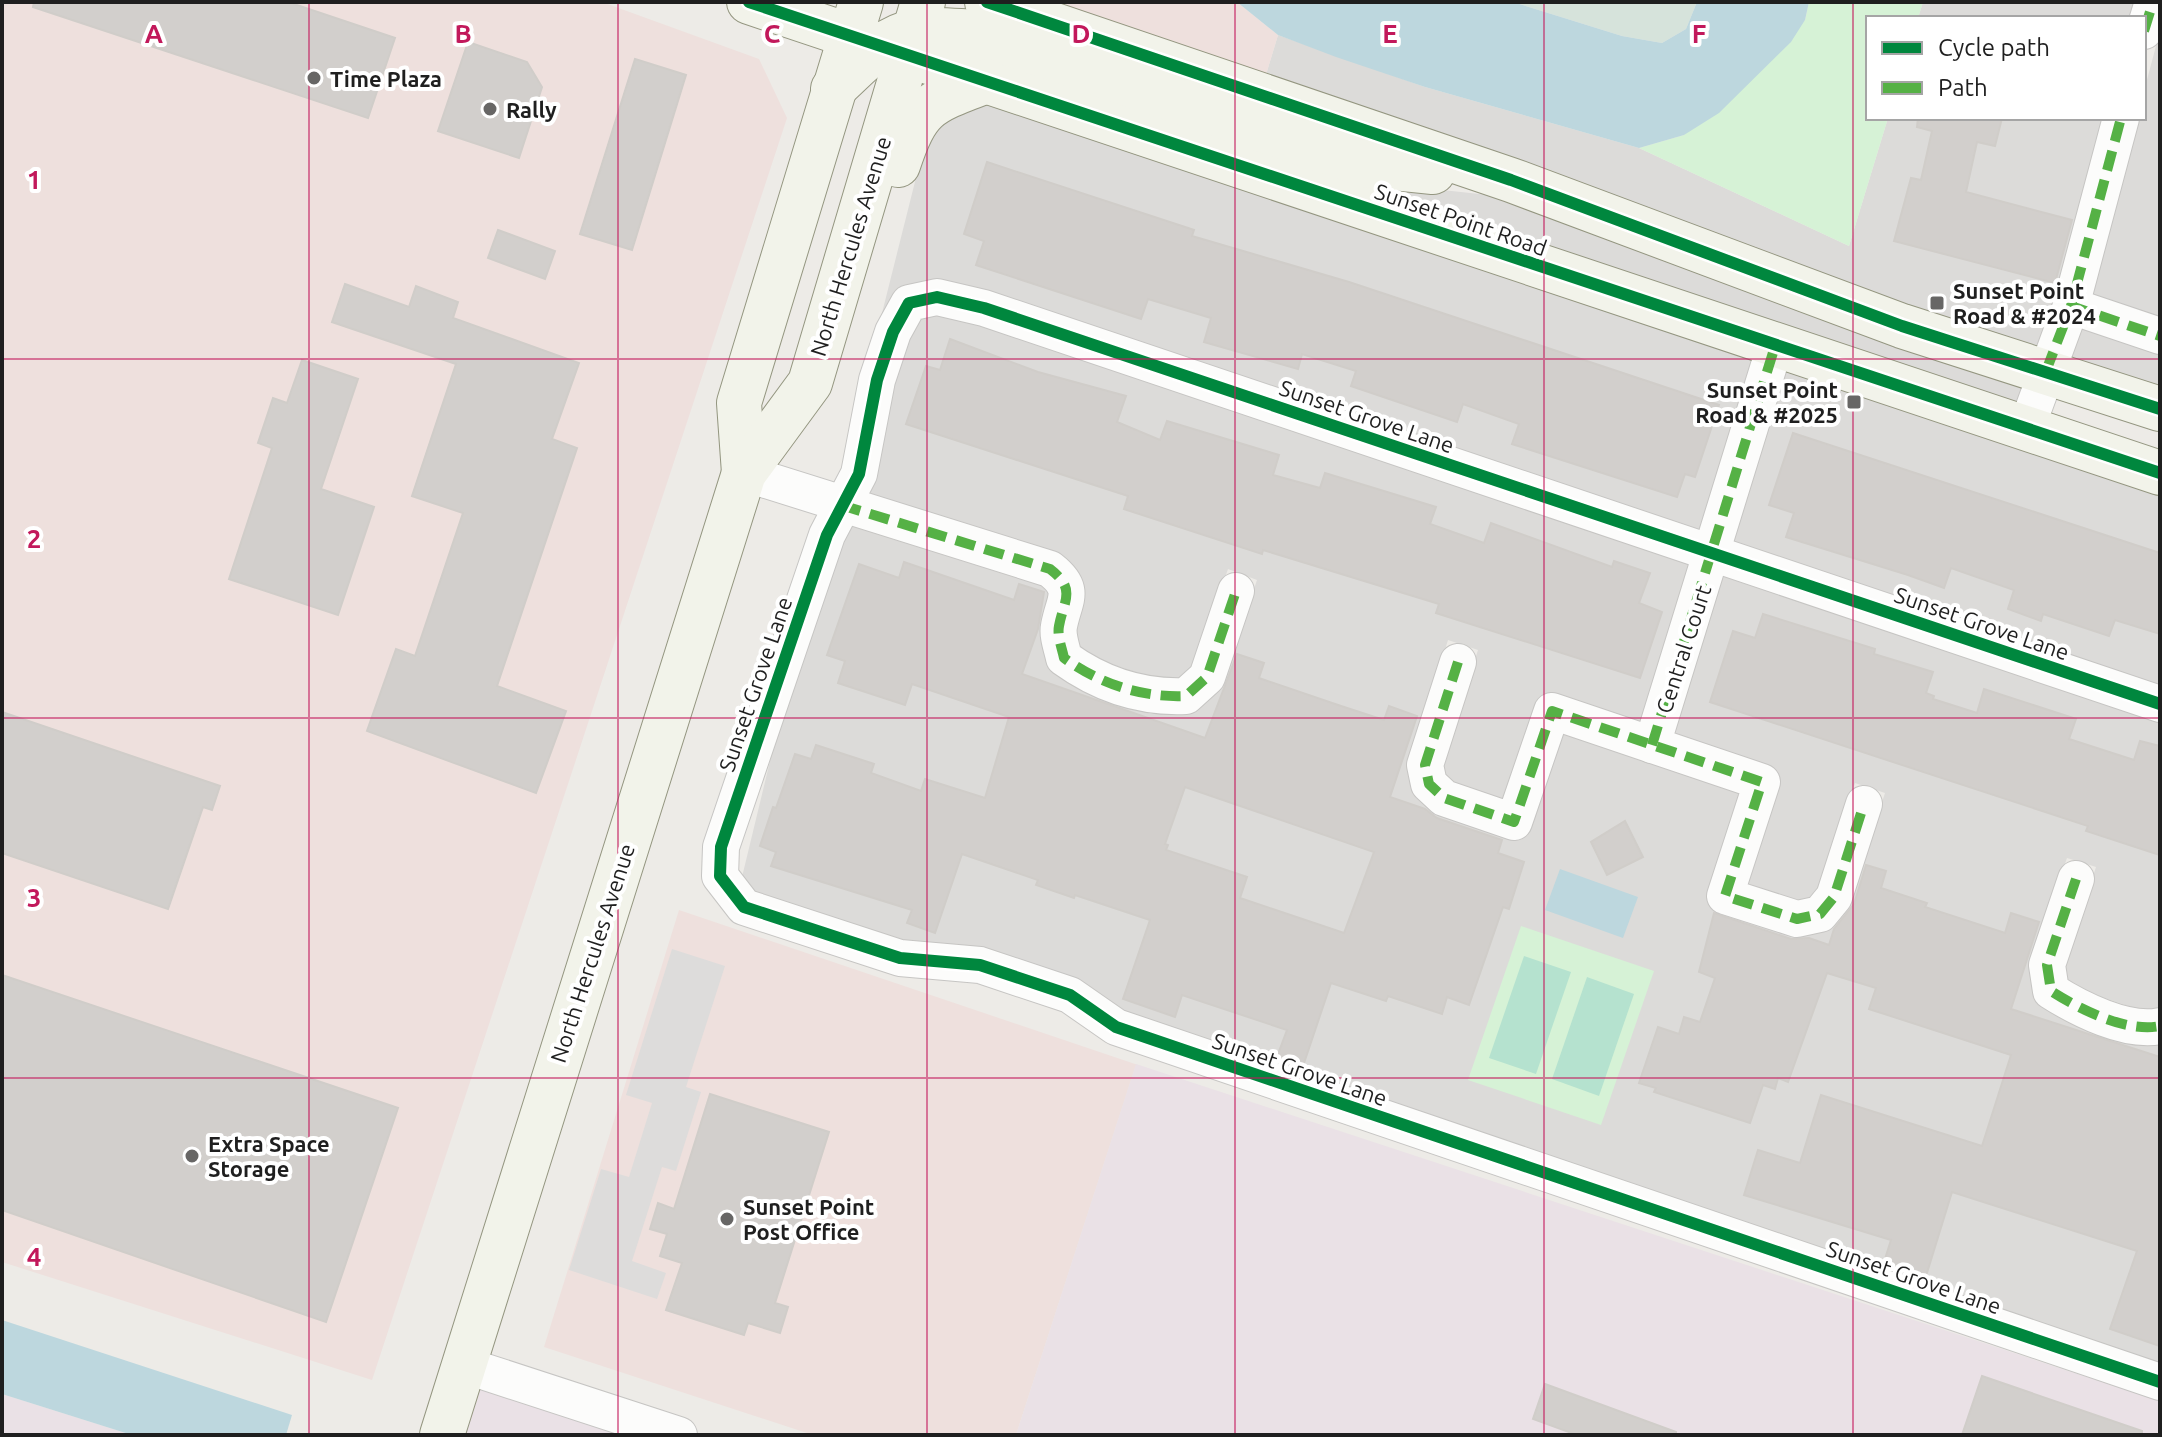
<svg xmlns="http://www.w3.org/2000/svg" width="2162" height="1437" font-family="Ubuntu,sans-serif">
	<rect width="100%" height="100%" fill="#edebe7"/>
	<g fill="#dcdbd9">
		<path d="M1923 2H2136L2131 18H1918Z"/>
		<path d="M2160 31V317L2090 294 2137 118H2144V91Z"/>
		<path d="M1278 35 1425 87 1639 148 1849 246 1888 118H2105L2056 301 2037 350 1908 309 1265 78Z"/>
		<path d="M986 100 1755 358 1703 532 988 291 878 329 927 134 932 125Z"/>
		<path d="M1132 104 1359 181 1507 197 2025 383 2017 407 1780 329Z"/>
		<path d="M936 314 979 324 1693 566 1643 724 1557 695 1505 800 1453 782 1443 774 1441 764 1478 650 1448 640 1410 760 1509 839 1561 733 1742 794 1720 912 1849 902 1885 793 1855 783 1820 889 1813 898 1799 901 1745 884 1777 787 1672 734 1722 576 2160 722V1008L2146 1012 2084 991 2065 980 2063 966 2096 867 2067 858 2032 960 2042 1007 2069 1023 2138 1046 2160 1044V1363L1123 1011 1075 978 986 948 904 940 753 891 742 877 780 720 848 525 1043 586 1050 591 1055 673 1083 692 1151 714 1186 713 1222 682 1257 580 1228 569 1194 667 1181 678 1159 680 1096 659 1078 647 1075 630 1083 593 1079 575 1073 565 1060 555 865 494 892 384 908 338 919 318Z"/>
		<path d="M2079 327 2160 354V391L2066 360Z"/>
		<path d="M1785 368 2160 491V685L1733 542Z"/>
	</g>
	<g fill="#eee0dd">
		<path d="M2 2H602L759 59 787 118 372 1380 2 1262Z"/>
		<path d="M1041 2H1237L1278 35 1265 78Z"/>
		<path d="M679 910 1141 1066 1136 1065 1016 1435H813L544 1347Z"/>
	</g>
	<g fill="#eae1e6">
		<path d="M1136 1064 2160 1401V1435H1016Z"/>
		<path d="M474 1387 621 1435H459Z"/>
		<path d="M2 1394 132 1435H2Z"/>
	</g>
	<path fill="#d6e3db" d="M1513 2H1697L1686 29 1662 43 1622 36Z"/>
	<g fill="#d6f2d6">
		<path d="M1809 2H1923L1918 18H1868V118H1888L1849 246 1639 148 1684 135 1805 20Z"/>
		<path d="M1521 926 1654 971 1601 1125 1468 1080Z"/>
	</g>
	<g fill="#b5e2cf">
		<path d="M1524 956 1571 972 1536 1074 1489 1058Z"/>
		<path d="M1587 977 1634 994 1599 1096 1552 1079Z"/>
	</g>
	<path fill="#dddcdb" d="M672 949 725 966 686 1087 701 1092 676 1171 662 1167 632 1261 666 1273 657 1299 569 1270 601 1169 629 1177 652 1103 626 1095Z"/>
	<g fill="#bdd7de">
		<path d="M1237 2H1513L1622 36 1662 43 1686 29 1697 2H1809L1805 20 1791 42 1719 113 1684 135 1639 148 1425 87 1336 57 1278 35Z"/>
		<path d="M1560 869 1638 897 1623 938 1545 910Z"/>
		<path d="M2 1320 292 1415 286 1435H132L2 1394Z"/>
	</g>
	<g fill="#d2cfcc" stroke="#d0cdc9" stroke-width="2" fill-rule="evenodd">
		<path d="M34 2H288L395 38 368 118 33 7Z"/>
		<path d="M468 42 527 62 542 87 519 158 438 131Z"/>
		<path d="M635 59 686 75 632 250 580 234Z"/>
		<path d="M1918 118H2002L1995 146 1977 142 1966 192 2072 220 2055 283 1894 241 1911 178 1921 180 1932 131 1917 127Z"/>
		<path d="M987 162 1194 230 1192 236 1349 282 1719 405 1695 477 1685 474 1677 497 1512 444 1519 424 1463 404 1457 422 1351 386 1356 371 1302 354 1298 369 1204 342 1211 318 1148 299 1141 319 976 265 984 241 964 234Z"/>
		<path d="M498 230 555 251 545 279 488 258Z"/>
		<path d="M345 284 409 307 416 286 458 302 453 318 579 363 552 439 577 448 497 686 566 711 536 793 367 731 396 649 415 656 463 513 412 496 456 364 332 322Z"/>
		<path d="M950 339 1038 372 1126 396 1117 422 1160 440 1167 421 1279 455 1273 475 1320 488 1325 473 1436 507 1430 524 1484 543 1491 523 1612 567 1614 561 1650 573 1639 603 1662 612 1640 678 1436 613 1439 604 1263 550 1262 554 1124 509 1128 496 906 424 926 366 940 370Z"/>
		<path d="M302 360 358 379 321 489 374 507 338 615 229 579 272 448 258 443 273 398 287 403Z"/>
		<path d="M1793 433 2160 553V634L2115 620 2109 636 2043 614 2041 621 2008 609 2014 590 1951 568 1944 588 1908 575 1786 537 1794 513 1769 505Z"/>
		<path d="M904 562 1014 600 1019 584 1044 592 1038 629 1022 674 1205 738 1237 654 1264 663 1259 678 1341 706 1384 720 1389 706 1417 716 1390 797 1425 809 1437 818 1502 840 1498 853 1524 862 1509 909 1503 907 1469 1005 1447 997 1442 1014 1388 996 1386 1001 1331 983 1303 1066 1277 1057 1287 1030 1182 995 1175 1017 1123 999 1150 920 1075 895 1074 898 1036 885 1038 880 962 854 935 933 907 923 912 910 771 866 776 852 760 846 773 807 776 808 795 754 811 759 816 745 874 764 871 773 921 791 925 779 985 798 1009 717 912 684 905 705 838 683 845 661 827 655 859 564 899 578ZM1185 787 1374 852 1344 933 1240 898 1247 877 1166 850 1168 845 1165 844Z"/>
		<path d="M1763 614 1875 649 1874 654 1933 672 1926 693 1934 696 1933 699 1977 713 1984 689 2076 719 2069 739 2134 760 2140 741 2160 746V855L2086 831 2088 826 1710 702 1733 631 1755 638Z"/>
		<path d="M2 712 220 786 212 810 203 807 168 909 2 853Z"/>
		<path d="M1625 821 1643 857 1607 875 1591 842Z"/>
		<path d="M1866 865 1886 871 1881 888 1927 903 1925 907 2005 933 2011 913 2039 922 2011 1009 2160 1057V1346L2110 1329 2137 1251 1952 1192 1926 1276 1884 1262 1891 1240 1744 1195 1758 1150 1800 1163 1821 1095 1982 1146 2011 1055 1869 1009 1876 988 1827 973 1788 1082 1778 1078 1775 1089 1763 1085 1750 1123 1654 1092 1656 1088 1639 1083 1658 1027 1679 1034 1684 1017 1700 1022 1715 978 1699 972 1714 913 1791 939 1809 938 1829 945 1834 929 1854 904Z"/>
		<path d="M2 975 398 1108 326 1322 2 1210Z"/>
		<path d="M710 1094 829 1132 775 1303 788 1307 780 1333 748 1323 744 1335 666 1310 682 1263 660 1256 667 1234 650 1229 658 1203 674 1209Z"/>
		<path d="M1982 1376 2142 1431V1435H1962Z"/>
		<path d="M1545 1384 1676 1432V1435H1577L1533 1419Z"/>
	</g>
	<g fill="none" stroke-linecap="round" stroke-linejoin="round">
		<g stroke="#c6c5c3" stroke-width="38">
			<g id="street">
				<path d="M2144 31 2153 2"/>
				<path d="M2071 306 2160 336"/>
				<path d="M2026 429 2071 306 2121 118"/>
				<path d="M744 473 1050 569C1077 590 1064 599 1059 626 1057 636 1062 648 1064 658 1100 684 1142 698 1186 696L1207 677 1236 591"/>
				<path d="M1458 662 1425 765 1429 784 1444 798 1514 822 1552 711 1762 782 1725 896 1797 919 1820 914 1834 897 1864 804"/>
				<path d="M2160 704 984 308 937 297 909 303 893 332 877 380 859 474 827 535 721 847 720 876 744 907 900 958 980 965 1070 995 1116 1027 2160 1382"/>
				<path d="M1652 745 1775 346"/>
				<path d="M2076 879 2047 965 2051 991C2079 1009 2127 1033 2160 1026"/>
				<path d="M464 1365 679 1435"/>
			</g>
		</g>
		<g stroke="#949680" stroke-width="46">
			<g id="secondary">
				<path d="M749 2 2160 473"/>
				<path d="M987 2 1511 180 1902 326 2160 409"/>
				<path d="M833 89C858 67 882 37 916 31 936 28 955 31 974 32L1365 165 1433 172"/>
				<path d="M898 165C918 104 929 103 987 81"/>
				<path d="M744 473 739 403 861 2"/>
				<path d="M442 1435 744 473 810 383 923 2"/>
			</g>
		</g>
		<use href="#street" stroke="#fcfcfb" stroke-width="36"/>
		<use href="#secondary" stroke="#f2f3ea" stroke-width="44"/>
		<g stroke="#55b145" stroke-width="10" stroke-dasharray="20 10" stroke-linecap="butt">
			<path d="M2144 31 2153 2"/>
			<path d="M2071 306 2160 336"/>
			<path d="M2046 371 2071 306 2121 118"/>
			<path d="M841 505 1050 569C1077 590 1064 599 1059 626 1057 636 1062 648 1064 658 1100 684 1142 698 1186 696L1207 677 1236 591"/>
			<path d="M1458 662 1425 765 1429 784 1444 798 1514 822 1552 711 1762 782 1725 896 1797 919 1820 914 1834 897 1864 804"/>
			<path d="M1652 745 1775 346"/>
			<path d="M2076 879 2047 965 2051 991C2079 1009 2127 1033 2160 1026"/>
		</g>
		<g stroke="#fff" stroke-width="17">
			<g id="cycleway">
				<path d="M749 2 2160 473"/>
				<path d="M987 2 1511 180 1902 326 2160 409"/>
				<path d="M2160 704 984 308 937 297 909 303 893 332 877 380 859 474 827 535 721 847 720 876 744 907 900 958 980 965 1070 995 1116 1027 2160 1382"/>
			</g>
		</g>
		<use href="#cycleway" stroke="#00873e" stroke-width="12"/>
	</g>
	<path fill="none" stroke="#c2185b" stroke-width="2" stroke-opacity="0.55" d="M309 2V1435M618 2V1435M927 2V1435M1235 2V1435M1544 2V1435M1853 2V1435M2 359H2160M2 718H2160M2 1078H2160"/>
	<g fill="#676665" stroke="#fff" stroke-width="3">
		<circle cx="314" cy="78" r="8"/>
		<circle cx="490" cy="109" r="8"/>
		<rect x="1929" y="295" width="16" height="16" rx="4"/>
		<rect x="1846" y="394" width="16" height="16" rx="4"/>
		<circle cx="192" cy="1156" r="8"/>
		<circle cx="727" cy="1219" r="8"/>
	</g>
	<g text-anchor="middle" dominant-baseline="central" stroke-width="8" stroke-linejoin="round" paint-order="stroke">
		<g font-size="22" font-weight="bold" fill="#1f1f1f" stroke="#fff" text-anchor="start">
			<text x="330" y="78">Time Plaza</text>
			<text x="506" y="109">Rally</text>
			<text x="1953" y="290">Sunset Point<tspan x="1953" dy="25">Road &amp; #2024</tspan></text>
			<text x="1838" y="389" text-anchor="end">Sunset Point<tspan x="1838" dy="25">Road &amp; #2025</tspan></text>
			<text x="208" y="1143">Extra Space<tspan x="208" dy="25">Storage</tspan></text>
			<text x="743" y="1206">Sunset Point<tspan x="743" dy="25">Post Office</tspan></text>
		</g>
		<g font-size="22" fill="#1f1f1f" stroke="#fff">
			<text transform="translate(1461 219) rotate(19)">Sunset Point Road</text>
			<text transform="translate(850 246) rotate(-73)">North Hercules Avenue</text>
			<text transform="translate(1367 416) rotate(19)">Sunset Grove Lane</text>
			<text transform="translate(1982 623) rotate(19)">Sunset Grove Lane</text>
			<text transform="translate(1683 649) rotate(-72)">Central Court</text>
			<text transform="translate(755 684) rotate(-71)">Sunset Grove Lane</text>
			<text transform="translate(592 953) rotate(-72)">North Hercules Avenue</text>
			<text transform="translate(1300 1069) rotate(19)">Sunset Grove Lane</text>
			<text transform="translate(1914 1277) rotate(19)">Sunset Grove Lane</text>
		</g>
	</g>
	<g font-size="26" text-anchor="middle" font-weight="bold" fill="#c2185b" stroke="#fff" stroke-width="8" stroke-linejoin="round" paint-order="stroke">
		<text x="154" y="43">A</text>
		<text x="463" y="43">B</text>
		<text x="772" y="43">C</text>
		<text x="1081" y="43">D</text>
		<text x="1390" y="43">E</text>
		<text x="1699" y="43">F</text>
		<text x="34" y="189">1</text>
		<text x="34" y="548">2</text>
		<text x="34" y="907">3</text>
		<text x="34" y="1266">4</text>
	</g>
	<rect width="2162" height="1437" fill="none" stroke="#1f1f1f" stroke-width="8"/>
	<rect x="1866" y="16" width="280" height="104" fill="#ffffff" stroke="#a5a5a5" stroke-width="2"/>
	<rect x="1882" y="42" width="40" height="12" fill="#00873e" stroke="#a5a5a5" stroke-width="2"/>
	<text x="1938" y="56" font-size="24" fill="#1f1f1f">Cycle path</text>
	<rect x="1882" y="82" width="40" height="12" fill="#55b145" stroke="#a5a5a5" stroke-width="2"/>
	<text x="1938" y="96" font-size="24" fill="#1f1f1f">Path</text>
</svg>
